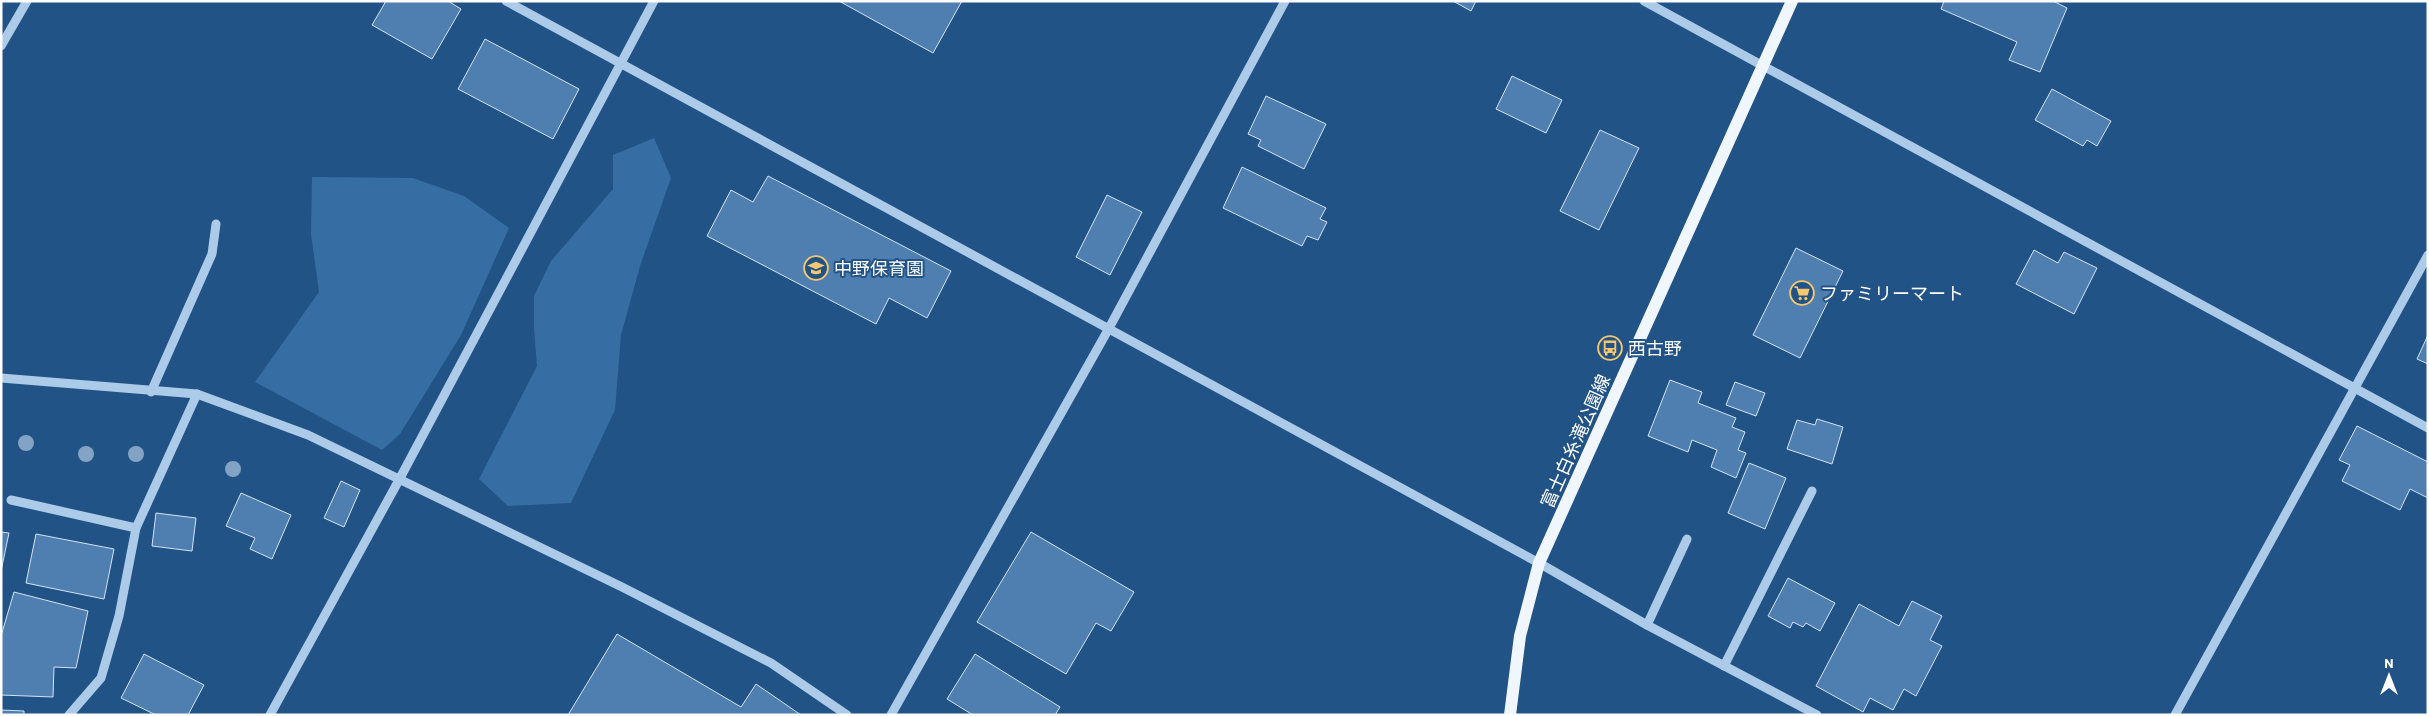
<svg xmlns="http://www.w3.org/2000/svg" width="2429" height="716" font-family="Barlow,'Noto Sans JP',sans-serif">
	<rect width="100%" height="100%" fill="#225386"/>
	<g fill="#366da3">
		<path d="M654 138 671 178 640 266 621 335 615 410 571 503 508 506 479 479 537 366 534 329V296L551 261 613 189V155Z"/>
		<path d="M312 177 413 178 464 196 509 228 461 335 400 434 382 450 255 382 319 292 311 234Z"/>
	</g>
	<g fill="#4f7fb0" stroke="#d1e4f7">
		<path d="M386 1H448L461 9 432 59 372 25Z"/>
		<path d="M839 1H962L933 53Z"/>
		<path d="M1453 1H1476L1471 11Z"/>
		<path d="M1944 1H2053L2067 8 2040 72 2009 60 2017 42 1941 9Z"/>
		<path d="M485 39 579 89 553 139 458 89Z"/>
		<path d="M1512 76 1562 100 1546 133 1496 109Z"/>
		<path d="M2052 89 2111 121 2097 146 2087 140 2083 146 2035 120Z"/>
		<path d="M1266 96 1326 124 1304 169 1258 146 1261 140 1248 134Z"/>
		<path d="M1600 130 1639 148 1599 230 1560 211Z"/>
		<path d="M1242 167 1326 208 1320 219 1327 222 1318 240 1307 236 1302 246 1223 208Z"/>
		<path d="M768 176 951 271 927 318 889 298 876 324 707 236 731 190 753 202Z"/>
		<path d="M1107 195 1142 212 1110 275 1076 257Z"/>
		<path d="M1796 248 1843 271 1800 358 1753 335Z"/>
		<path d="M2034 250 2058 263 2064 252 2097 268 2074 314 2016 284Z"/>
		<path d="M2428 335V364L2417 359Z"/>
		<path d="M1670 380 1702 392 1698 403 1736 418 1732 427 1745 432 1738 450 1746 453 1736 478 1711 467 1717 450 1692 440 1688 452 1648 436Z"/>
		<path d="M1735 382 1765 393 1756 416 1726 405Z"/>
		<path d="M1817 419 1843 427 1832 464 1787 449 1797 420 1815 425Z"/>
		<path d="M2357 426 2428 462V498L2410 489 2400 510 2342 481 2350 465 2339 460Z"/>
		<path d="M1749 463 1786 478 1765 529 1728 513Z"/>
		<path d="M341 481 360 490 344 527 324 518Z"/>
		<path d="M241 493 291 515 272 559 250 549 255 538 226 526Z"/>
		<path d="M156 513 196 518 192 551 152 546Z"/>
		<path d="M1 532 9 533 1 571Z"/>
		<path d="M1031 532 1134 592 1111 631 1096 623 1066 674 977 622Z"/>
		<path d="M36 534 114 549 104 599 26 583Z"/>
		<path d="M1788 578 1835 603 1820 631 1806 623 1803 627 1793 622 1790 628 1768 616Z"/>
		<path d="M14 592 88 611 76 668 54 667 53 697 1 695V636Z"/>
		<path d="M1912 601 1942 616 1930 640 1942 646 1916 696 1904 689 1893 710 1870 698 1863 712 1816 686 1859 604 1899 626Z"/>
		<path d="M617 634 741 707 756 684 801 715H568Z"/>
		<path d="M144 654 204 685 188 715H156L121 698Z"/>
		<path d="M975 654 1060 707 1055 715H973L947 699Z"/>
		<path d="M1 710 24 711V715H1Z"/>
	</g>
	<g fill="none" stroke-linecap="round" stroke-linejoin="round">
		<g stroke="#accbe9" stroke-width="9">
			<path d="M506 1 1539 563 1647 625 1817 715"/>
			<path d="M1644 1 2428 428"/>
			<path d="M1 46 27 1"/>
			<path d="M1 378 197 394 308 435 622 587 771 663 847 715"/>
			<path d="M151 392 212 254 216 224"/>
			<path d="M11 500 136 528"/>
			<path d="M1647 625 1687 539"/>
			<path d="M1724 666 1812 491"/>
			<path d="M69 715 101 678 119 616 136 528 197 394"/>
			<path d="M270 715 399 480 654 1"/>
			<path d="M891 715 1108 330 1285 1"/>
			<path d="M2175 715 2428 255"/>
		</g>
		<path stroke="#f0f6fe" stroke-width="12" d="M1510 715 1520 636 1539 563 1792 1"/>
	</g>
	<g fill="#82a3c4">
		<circle cx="26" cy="443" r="8"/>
		<circle cx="86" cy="454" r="8"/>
		<circle cx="136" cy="454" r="8"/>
		<circle cx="233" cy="469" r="8"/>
	</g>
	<defs>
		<g id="school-ring" transform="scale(1.25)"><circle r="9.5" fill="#225386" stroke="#f5c86f" stroke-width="1.5"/><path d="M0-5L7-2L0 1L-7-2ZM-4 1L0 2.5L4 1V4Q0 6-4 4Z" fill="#f5c86f"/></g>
		<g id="supermarket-ring" transform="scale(1.25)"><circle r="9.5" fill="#225386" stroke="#f5c86f" stroke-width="1.5"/><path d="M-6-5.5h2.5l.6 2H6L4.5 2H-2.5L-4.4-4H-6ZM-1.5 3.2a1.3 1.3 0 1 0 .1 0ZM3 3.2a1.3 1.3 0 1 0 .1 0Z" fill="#f5c86f"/></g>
		<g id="bus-ring" transform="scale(1.25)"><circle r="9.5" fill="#225386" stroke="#f5c86f" stroke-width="1.5"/><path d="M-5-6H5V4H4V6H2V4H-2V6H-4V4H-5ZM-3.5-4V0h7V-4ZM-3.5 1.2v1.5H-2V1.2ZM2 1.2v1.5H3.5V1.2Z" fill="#f5c86f"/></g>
	</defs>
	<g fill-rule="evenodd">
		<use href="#school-ring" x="816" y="268"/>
		<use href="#supermarket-ring" x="1802" y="293"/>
		<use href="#bus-ring" x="1610" y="348"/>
	</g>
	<g text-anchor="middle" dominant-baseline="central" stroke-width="4" stroke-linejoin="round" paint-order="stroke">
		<g font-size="18" fill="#fff" stroke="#225386" text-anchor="start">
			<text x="834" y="268">中野保育園</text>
			<text x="1820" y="293">ファミリーマート</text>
			<text x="1628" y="348">西古野</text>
		</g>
		<g font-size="18" fill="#fff" stroke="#225386">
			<text transform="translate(1575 441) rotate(-66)">富士白糸滝公園線</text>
		</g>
	</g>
	<rect width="2429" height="716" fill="none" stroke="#ffffff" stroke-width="5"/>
	<g transform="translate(2389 676)" stroke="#225386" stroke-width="4" paint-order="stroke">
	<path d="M0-4L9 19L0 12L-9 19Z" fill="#ffffff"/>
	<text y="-8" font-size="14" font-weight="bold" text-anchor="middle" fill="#ffffff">N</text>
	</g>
</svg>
